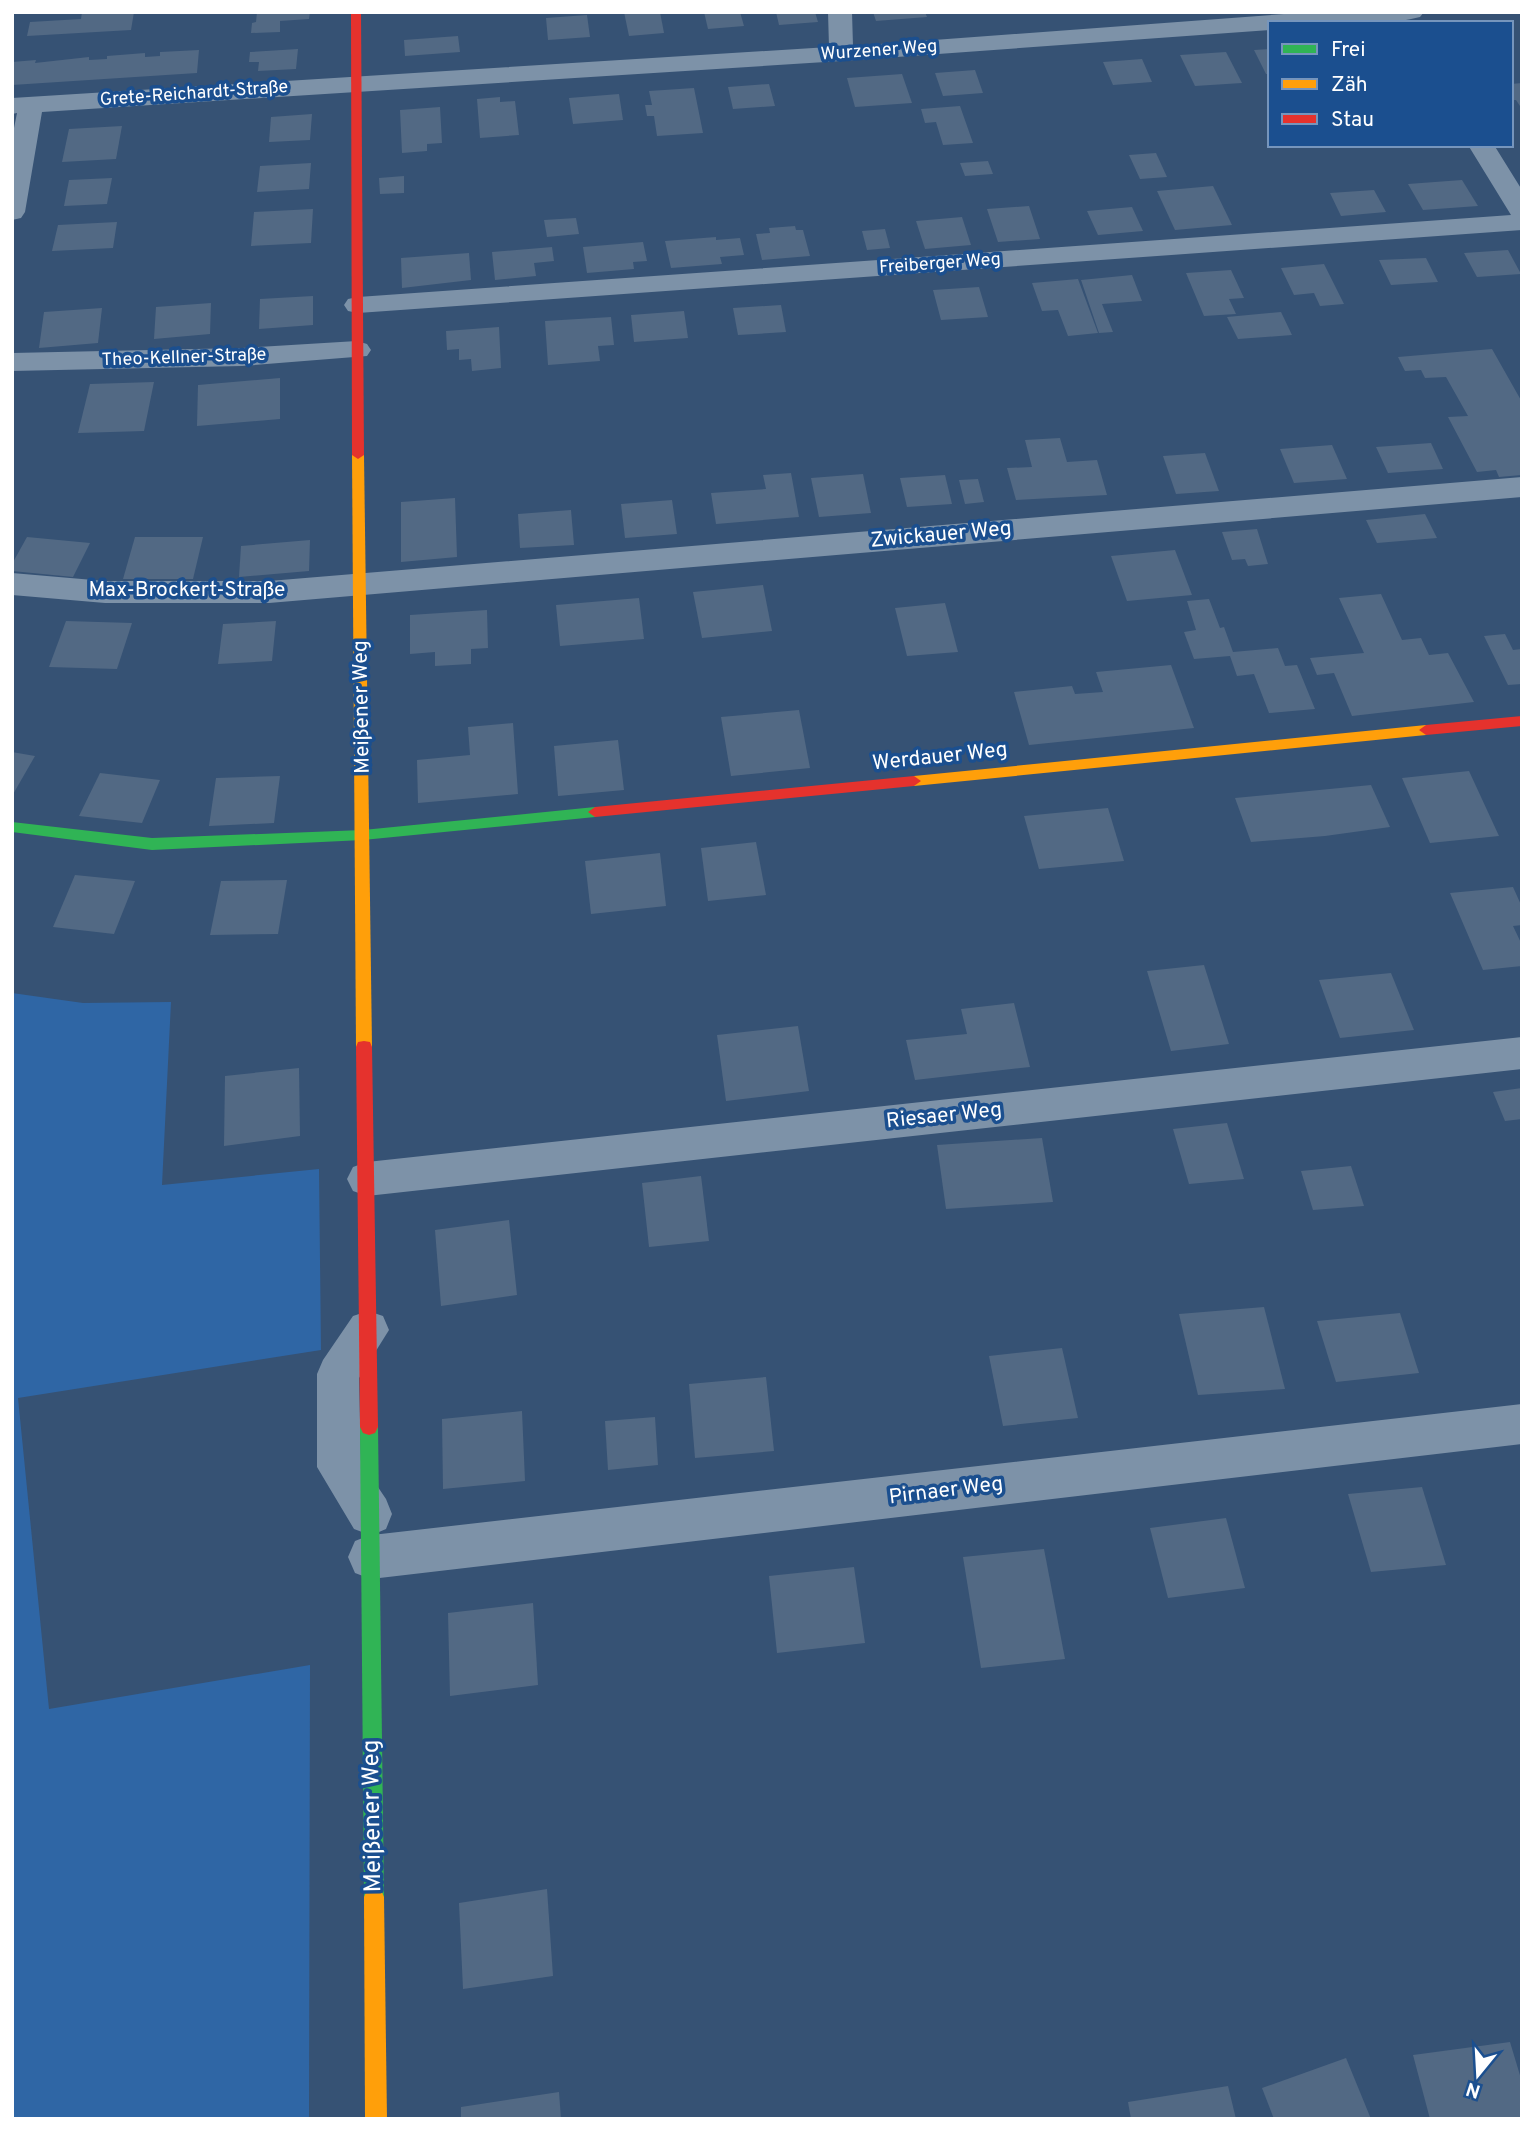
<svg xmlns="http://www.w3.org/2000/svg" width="1534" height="2131" font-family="Overpass,sans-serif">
	<rect width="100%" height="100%" fill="#365274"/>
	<path fill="#2f66a5" d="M12 993 83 1003 171 1002 162 1185 319 1169 321 1350 18 1398 49 1709 310 1665 309 2119H12Z"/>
	<g fill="#526984">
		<path d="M82 12H134L131 30 27 36 30 22 81 19Z"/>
		<path d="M257 12H310L309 19 280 21V32L251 33 252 23 256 22Z"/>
		<path d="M624 12H660L664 33 629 36Z"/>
		<path d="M704 12H740L744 26 708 29Z"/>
		<path d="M776 12H815L818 22 779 25Z"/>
		<path d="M873 12H925L927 17 876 21Z"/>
		<path d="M587 15 590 37 548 40 546 18Z"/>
		<path d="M458 36 460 52 405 56 404 40Z"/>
		<path d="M298 49 296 69 258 71 259 62H249L250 52Z"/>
		<path d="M1270 49V74H1266L1254 50Z"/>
		<path d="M199 50 197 73 12 85V62L36 60 35 63 89 57V60L107 59V56L145 53V57L160 56V52Z"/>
		<path d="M1226 52 1242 83 1195 86 1180 55Z"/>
		<path d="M1142 59 1152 82 1113 85 1103 62Z"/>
		<path d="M975 70 983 93 943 96 935 73Z"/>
		<path d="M902 74 912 103 855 107 847 78Z"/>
		<path d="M1522 83V109L1516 100H1511V84Z"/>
		<path d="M769 84 775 106 733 109 728 87Z"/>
		<path d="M694 88 703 133 657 136 654 116H647L645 105H652L649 91Z"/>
		<path d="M619 94 623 120 573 124 569 98Z"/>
		<path d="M500 97V102L515 101 519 135 480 138 477 99Z"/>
		<path d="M960 106 973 143 943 145 936 122 925 123 921 109Z"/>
		<path d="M440 107 442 143 427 144V151L402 153 400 110Z"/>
		<path d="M312 114 310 140 269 142 271 117Z"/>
		<path d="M122 126 116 159 62 162 69 129Z"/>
		<path d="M1156 153 1167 177 1140 179 1129 155Z"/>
		<path d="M988 161 993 174 965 176 960 163Z"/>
		<path d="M311 163 309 189 257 192 260 166Z"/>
		<path d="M404 176V193L380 194 379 178Z"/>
		<path d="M112 178 107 204 64 206 69 180Z"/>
		<path d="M1462 180 1478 206 1423 210 1408 184Z"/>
		<path d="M1213 186 1232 225 1175 230 1157 191Z"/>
		<path d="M1374 190 1386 212 1341 216 1330 193Z"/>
		<path d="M1029 206 1040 239 998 242 987 209Z"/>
		<path d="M1132 207 1143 231 1098 235 1087 211Z"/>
		<path d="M313 209 311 243 251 246 254 212Z"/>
		<path d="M962 217 971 245 925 249 916 221Z"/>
		<path d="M576 218 579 234 547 237 544 220Z"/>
		<path d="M117 222 113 248 52 251 58 225Z"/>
		<path d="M795 226 796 230H803L810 256 762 260 756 234 770 233 769 228Z"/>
		<path d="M885 229 890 248 867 250 862 231Z"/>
		<path d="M716 237V240L740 238 744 255 720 257 722 264 671 268 665 241Z"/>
		<path d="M643 242 647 261 633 262 634 269 587 273 583 247Z"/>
		<path d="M552 247 554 261 534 263 536 276 495 280 492 252Z"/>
		<path d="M1508 250 1521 274 1477 277 1464 253Z"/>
		<path d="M469 253 471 280 402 288 401 258Z"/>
		<path d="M1426 258 1438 282 1391 285 1379 260Z"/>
		<path d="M1324 264 1344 304 1320 306 1314 293 1294 295 1281 268Z"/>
		<path d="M1231 270 1244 298 1229 299 1236 314 1204 316 1186 273Z"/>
		<path d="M1132 275 1142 301 1102 304 1113 332 1099 333 1081 280Z"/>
		<path d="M1078 279 1098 333 1068 336 1058 310 1042 311 1032 283Z"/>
		<path d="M979 287 988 317 941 320 933 290Z"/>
		<path d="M313 296V325L259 329 260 299Z"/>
		<path d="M211 303 210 334 154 339 156 307Z"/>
		<path d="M781 305 786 332 738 335 733 308Z"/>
		<path d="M102 308 98 343 39 348 44 312Z"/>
		<path d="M684 311 688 338 634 342 631 315Z"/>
		<path d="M1281 312 1292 335 1238 339 1227 317Z"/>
		<path d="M611 317 614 345 598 346 600 361 548 365 545 321Z"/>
		<path d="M499 327 501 368 472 371 471 359 459 360V349L447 350 446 331Z"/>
		<path d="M1492 349 1522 402V475L1499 477 1496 470 1477 472 1448 417 1468 416 1446 377 1425 378 1421 370 1405 371 1398 357Z"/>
		<path d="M280 378V419L197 426 198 385Z"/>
		<path d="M154 382 144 431 78 433 90 384Z"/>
		<path d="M1060 438 1067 462 1097 460 1107 495 1016 500 1007 468 1032 467 1025 440Z"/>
		<path d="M1431 443 1443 469 1388 473 1376 447Z"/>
		<path d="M1332 445 1347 479 1294 483 1280 449Z"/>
		<path d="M1205 453 1219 491 1176 494 1163 456Z"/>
		<path d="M791 473 799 517 716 524 711 493 766 489 763 475Z"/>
		<path d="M863 474 871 513 819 517 811 478Z"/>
		<path d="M945 475 952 504 907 507 900 478Z"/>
		<path d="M978 479 984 502 965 504 959 480Z"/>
		<path d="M455 498 457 557 401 562V502Z"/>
		<path d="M672 500 677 534 625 538 621 504Z"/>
		<path d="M571 510 574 545 520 548 518 514Z"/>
		<path d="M1425 514 1437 538 1377 543 1366 520Z"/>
		<path d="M1257 529 1268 564 1248 566 1245 559 1232 560 1222 532Z"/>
		<path d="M27 537 90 543 73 577 12 571V564Z"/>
		<path d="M135 537H203L193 579H123Z"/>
		<path d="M310 540 309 571 239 577 241 546Z"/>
		<path d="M1175 550 1192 595 1127 601 1111 556Z"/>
		<path d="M763 585 772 631 702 638 693 592Z"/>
		<path d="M1381 594 1402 640 1421 638 1429 655 1448 653 1474 702 1352 716 1334 673 1317 675 1310 658 1364 653 1339 598Z"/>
		<path d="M639 598 644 639 560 646 556 605Z"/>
		<path d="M1209 599 1220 628 1224 627 1233 652 1278 648 1285 666 1297 665 1315 709 1269 713 1254 674 1237 676 1230 656 1194 659 1184 632 1196 630 1187 601Z"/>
		<path d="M945 603 958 652 907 656 895 608Z"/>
		<path d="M487 610 488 648 471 649V664L435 666V652L410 654V615Z"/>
		<path d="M66 621 132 623 117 669 49 667Z"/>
		<path d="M276 621 272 661 218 664 223 624Z"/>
		<path d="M1505 634 1513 650 1522 649V684L1508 685 1484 636Z"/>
		<path d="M1171 665 1194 728 1029 745 1014 692 1072 686 1075 694 1103 692 1096 672Z"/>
		<path d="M799 710 810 768 731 776 721 717Z"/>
		<path d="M513 723 518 794 418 803 417 760 470 755 468 727Z"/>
		<path d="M618 740 624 790 558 796 554 746Z"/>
		<path d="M12 752 35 756 12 796Z"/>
		<path d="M1469 771 1499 836 1430 843 1402 778Z"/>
		<path d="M100 773 160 780 142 823 79 816Z"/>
		<path d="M280 776 274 823 209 826 216 778Z"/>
		<path d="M1371 785 1390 827 1325 836 1251 842 1235 798Z"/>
		<path d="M1108 808 1124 861 1039 869 1024 816Z"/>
		<path d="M756 842 766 895 708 901 701 848Z"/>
		<path d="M660 853 666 906 591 914 585 861Z"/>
		<path d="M75 875 135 881 114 934 53 927Z"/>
		<path d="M287 880 278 934 210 935 221 881Z"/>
		<path d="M1513 887 1522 907V925L1513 926 1522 945V966L1483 970 1450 893Z"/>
		<path d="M1204 965 1229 1044 1171 1051 1147 971Z"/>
		<path d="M1391 973 1414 1030 1340 1038 1319 980Z"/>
		<path d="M1014 1003 1030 1067 915 1080 906 1040 967 1034 961 1009Z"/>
		<path d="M798 1026 809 1091 726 1101 717 1035Z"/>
		<path d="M299 1068 300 1136 224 1146 225 1076Z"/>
		<path d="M1522 1088V1119L1505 1121 1493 1092Z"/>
		<path d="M1227 1123 1244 1179 1189 1184 1173 1129Z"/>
		<path d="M1042 1138 1053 1202 946 1209 937 1145Z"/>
		<path d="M1351 1166 1364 1206 1313 1210 1301 1171Z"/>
		<path d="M701 1176 709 1241 649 1247 642 1183Z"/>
		<path d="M509 1220 517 1295 441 1306 435 1230Z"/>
		<path d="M1264 1307 1285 1389 1198 1395 1179 1314Z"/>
		<path d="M1400 1313 1419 1373 1336 1382 1317 1321Z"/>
		<path d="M1062 1348 1078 1418 1003 1426 989 1356Z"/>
		<path d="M766 1377 774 1451 695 1458 689 1384Z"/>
		<path d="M522 1411 525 1481 443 1489 442 1419Z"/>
		<path d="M655 1417 658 1465 608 1470 605 1421Z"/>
		<path d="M1422 1487 1446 1565 1371 1572 1348 1494Z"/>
		<path d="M1226 1518 1245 1588 1168 1598 1150 1528Z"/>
		<path d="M1044 1549 1065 1659 981 1668 963 1557Z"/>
		<path d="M854 1567 865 1643 777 1653 769 1576Z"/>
		<path d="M533 1603 538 1685 450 1696 448 1613Z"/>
		<path d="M547 1889 553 1976 463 1989 459 1903Z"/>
		<path d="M1510 2042 1522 2082V2119H1430L1413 2055Z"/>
		<path d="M1346 2058 1371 2119H1274L1262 2088Z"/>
		<path d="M1228 2086 1236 2119H1131L1128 2102Z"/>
		<path d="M559 2092 561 2119H461V2107Z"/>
	</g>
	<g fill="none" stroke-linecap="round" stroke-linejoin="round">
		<g fill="#7d92a8" fill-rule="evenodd">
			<path d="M828 12H852L853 46 1311 12H1424L1420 17C1373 29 1318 23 1270 23V30L841 61 42 112 25 212 21 218 12 220V138L17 113 12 114V98L829 47Z"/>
			<path d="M1468 145H1494L1522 190V230L358 313 348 311 344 305 348 299 358 297 1511 215Z"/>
			<path d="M357 341 367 344 371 350 367 356 242 366 12 371V353L242 348Z"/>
			<path d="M1522 477V497L269 603H105L12 595V573L105 581H269Z"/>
			<path d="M1522 1037V1069L367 1196 353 1191 347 1179 353 1167 367 1162Z"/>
			<path d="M368 1311 383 1316 389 1330 359 1378 361 1462 386 1499 392 1514 386 1529 372 1535 1522 1404V1444L371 1579 355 1573 348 1557 355 1541 370 1535 354 1529 317 1467V1374L323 1360 353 1316Z"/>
		</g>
		<g fill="#30b455" fill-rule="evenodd">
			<path d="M595 807 602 812 595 817 363 840 152 850 12 832V822L152 838 363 830Z"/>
			<path d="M369 1419 375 1421 378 1427 384 1897 381 1904 374 1907 367 1904 364 1897 360 1427 363 1421Z"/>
		</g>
		<g fill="#ff9f0a" fill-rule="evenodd">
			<path d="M358 451 364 455 372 1047 370 1052H358L356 1047 352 455Z"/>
			<path d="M1426 725 1433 730 1426 735 914 786 907 781 914 776Z"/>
			<path d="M374 1887 381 1890 384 1897 387 2119H365L364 1897 367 1890Z"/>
		</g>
		<g fill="#e5322d" fill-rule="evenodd">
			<path d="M351 12H361L364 455 358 459 352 455Z"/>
			<path d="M1522 716V726L1426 735 1419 730 1426 725Z"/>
			<path d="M914 776 921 781 914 786 595 817 588 812 595 807Z"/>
			<path d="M364 1041 370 1042 372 1047 378 1427 375 1433 369 1435 363 1433 360 1427 356 1047 358 1042Z"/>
		</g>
	</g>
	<g text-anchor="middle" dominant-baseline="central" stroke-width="7" stroke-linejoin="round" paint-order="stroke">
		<g font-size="18" fill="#fff" stroke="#1b4f8f">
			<text transform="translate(879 51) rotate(-4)">Wurzener Weg</text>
			<text transform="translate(194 94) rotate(-4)">Grete-Reichardt-Straße</text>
			<text transform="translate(940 264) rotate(-4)">Freiberger Weg</text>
			<text transform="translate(184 358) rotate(-2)">Theo-Kellner-Straße</text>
		</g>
		<g font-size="21" fill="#fff" stroke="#1b4f8f">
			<text transform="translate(941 535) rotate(-5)">Zwickauer Weg</text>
			<text x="187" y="590">Max-Brockert-Straße</text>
			<text transform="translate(362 707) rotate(-91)">Meißener Weg</text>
			<text transform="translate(940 757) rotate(-6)">Werdauer Weg</text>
			<text transform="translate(944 1116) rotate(-6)">Riesaer Weg</text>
			<text transform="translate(946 1491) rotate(-7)">Pirnaer Weg</text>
		</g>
		<g font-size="24" fill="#fff" stroke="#1b4f8f">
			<text transform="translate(373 1816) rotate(-91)">Meißener Weg</text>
		</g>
	</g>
	<rect width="1534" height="2131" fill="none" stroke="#ffffff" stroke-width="28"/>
	<rect x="1268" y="21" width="245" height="126" fill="#1b4f8f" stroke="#7695bc" stroke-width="2"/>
	<rect x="1282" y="44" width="35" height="10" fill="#30b455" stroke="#7695bc" stroke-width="2"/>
	<text x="1331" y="56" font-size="21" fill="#ffffff">Frei</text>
	<rect x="1282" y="79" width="35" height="10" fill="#ff9f0a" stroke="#7695bc" stroke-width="2"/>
	<text x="1331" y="91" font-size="21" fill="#ffffff">Zäh</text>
	<rect x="1282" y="114" width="35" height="10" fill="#e5322d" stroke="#7695bc" stroke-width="2"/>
	<text x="1331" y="126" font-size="21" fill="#ffffff">Stau</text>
	<g transform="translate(1478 2075) rotate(198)" stroke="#1b4f8f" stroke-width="5" paint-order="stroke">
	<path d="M0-5L12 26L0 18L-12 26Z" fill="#ffffff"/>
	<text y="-10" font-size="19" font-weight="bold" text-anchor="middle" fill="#ffffff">N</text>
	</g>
</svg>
